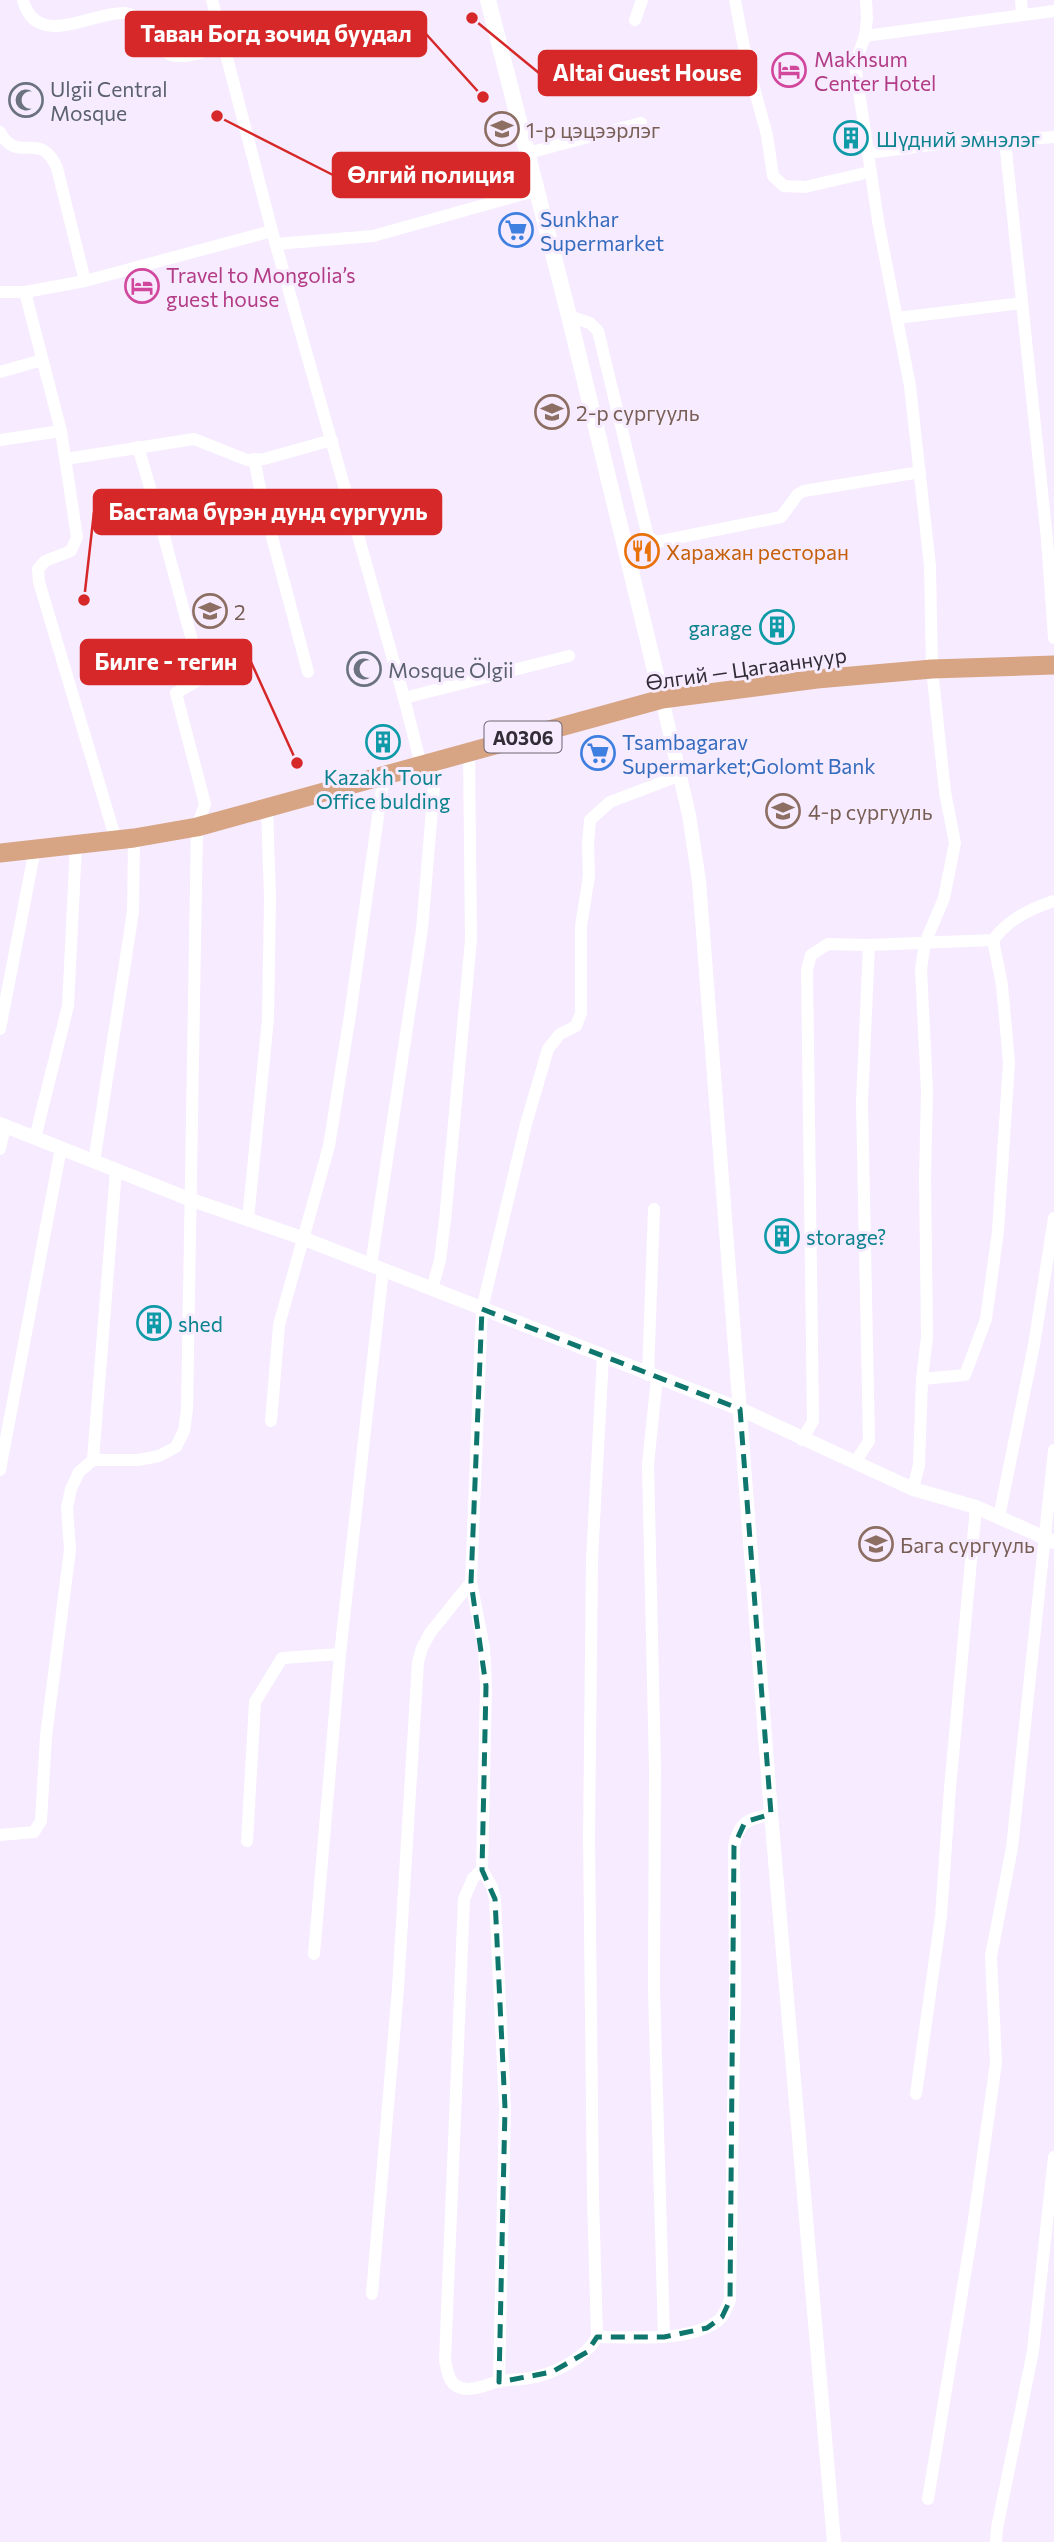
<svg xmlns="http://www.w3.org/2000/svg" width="1054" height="2542" font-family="Commissioner,sans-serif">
	<rect width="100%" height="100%" fill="#f6ebff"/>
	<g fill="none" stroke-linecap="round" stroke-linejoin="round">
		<g stroke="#fff" stroke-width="12">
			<path d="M23 0C36 50 92 12 124 13 149 14 152 53 176 56 191 58 209 49 224 45"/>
			<path d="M212 0 272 231 404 698 421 765"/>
			<path d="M735 0 747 63 767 135 773 176 784 186 805 187 870 172"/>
			<path d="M866 0 867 19 865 36 855 64 878 221 910 386 930 566 932 669 945 792 955 843 944 898 925 943 921 969 927 1091 925 1176 927 1337 922 1379 919 1465 913 1489"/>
			<path d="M1021 0 1022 15"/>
			<path d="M635 20 642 0"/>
			<path d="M865 36 1054 11"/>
			<path d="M0 132C18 166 40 128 57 168L85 281"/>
			<path d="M1054 137 1005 141 1047 539 1054 638"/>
			<path d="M528 153 641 123"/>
			<path d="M868 153 986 138 1005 141"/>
			<path d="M276 244 373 236 538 190"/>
			<path d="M0 292H25L85 281 272 231"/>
			<path d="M25 292 61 431 77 537 71 551 45 561 38 569 39 582 116 840"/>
			<path d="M569 316 590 323 598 331 648 537 656 542 781 517 798 494 804 491 920 472"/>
			<path d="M897 318 1022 303"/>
			<path d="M0 372 42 360"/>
			<path d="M0 440 61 431"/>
			<path d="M66 459 194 439 247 460 264 459 332 440"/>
			<path d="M254 459 264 507 308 672"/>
			<path d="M404 698 569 656"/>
			<path d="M869 945 993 940C1009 919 1030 909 1054 901"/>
			<path d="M0 1029 35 849"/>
			<path d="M35 1138 68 1006 76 846"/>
			<path d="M0 1149 5 1126"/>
			<path d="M94 1162 133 912 134 838"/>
			<path d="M248 1219 268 1019 270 898 267 808"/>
			<path d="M371 1265 422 929 436 761"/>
			<path d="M432 1289 440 1260 445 1220 471 940 469 752"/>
			<path d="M648 1375 654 1209"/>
			<path d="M657 1378 648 1464 655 1768 654 1990 664 2337"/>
			<path d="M922 1379 965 1375 986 1319 998 1231 1009 1062 1002 985 993 940"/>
			<path d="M271 1421 279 1325 329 1146 350 1015 384 774"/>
			<path d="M802 1440 813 1421 807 970 811 955 828 944 869 945 862 1102 869 1441 856 1461"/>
			<path d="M93 1460 116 1170"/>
			<path d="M0 1470 61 1148"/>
			<path d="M999 1517 1034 1345 1054 1218"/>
			<path d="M471 1582 484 1648 486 1686 482 1870 473 1878 464 1899 445 2360C447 2368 448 2380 455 2385 468 2394 484 2385 497 2382 508 2379 519 2380 530 2378 554 2374 586 2358 597 2337L593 2196 589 1837 592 1559 603 1356"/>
			<path d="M0 1835 34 1832 41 1821 46 1736 70 1550 67 1507 71 1489 79 1472 93 1460H138L159 1456 176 1447 184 1431 187 1410 197 827 205 804 176 693 202 678 158 514 138 447"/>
			<path d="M247 1841 255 1702 282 1658 340 1654"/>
			<path d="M482 1870 492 1887 495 1899 505 2108 499 2382"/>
			<path d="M314 1954 340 1654 383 1270"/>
			<path d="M916 2094 941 1916 950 1788 976 1507"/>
			<path d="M372 2294 398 1988 418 1662 422 1648 430 1633 471 1582 482 1309 526 1124 548 1049 560 1034 576 1026 581 1013V926L589 876 588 844 590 820 610 802 681 775"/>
			<path d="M597 2337C631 2337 693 2343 720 2319 725 2314 727 2306 730 2300L735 1984 734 1846C739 1821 749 1819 771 1814"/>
			<path d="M928 2499 973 2226 996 2063 991 1956 1012 1848 1054 1450"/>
			<path d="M996 2542 997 2528 1033 2351 1054 2157"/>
		</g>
		<g stroke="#fff" stroke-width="14">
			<path d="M662 699 689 815 699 881 771 1814 834 2542"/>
			<path d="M0 1124 189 1199 302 1238 740 1409 913 1489 976 1507 1054 1542"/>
		</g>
		<path stroke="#fff" stroke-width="16" d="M488 0 569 316 662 699"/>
		<path stroke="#d7a484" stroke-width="19" d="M0 853 134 838 197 827 662 699 817 679 932 669 1054 665"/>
	</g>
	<path fill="none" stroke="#0f766e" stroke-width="5" stroke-dasharray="14 9" stroke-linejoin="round" d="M482 1309 740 1409 771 1814 745 1822 734 1846 730 2300 722 2317 707 2328 664 2337H597L587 2352 552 2372 499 2382 505 2108 495 1899 482 1870 486 1686 471 1582Z"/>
	<defs>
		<g id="hotel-ring" transform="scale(1.75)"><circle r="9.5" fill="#f6ebff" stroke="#d1479c" stroke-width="1.5"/><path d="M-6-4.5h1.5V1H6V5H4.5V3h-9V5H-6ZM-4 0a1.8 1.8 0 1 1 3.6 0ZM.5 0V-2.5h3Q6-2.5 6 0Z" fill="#d1479c"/></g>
		<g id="mosque-ring" transform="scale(1.75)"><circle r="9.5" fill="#f6ebff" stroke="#6b7280" stroke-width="1.5"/><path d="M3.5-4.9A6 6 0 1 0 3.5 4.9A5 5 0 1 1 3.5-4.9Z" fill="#6b7280"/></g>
		<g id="school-ring" transform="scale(1.75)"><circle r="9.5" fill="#f6ebff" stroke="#8d6e63" stroke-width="1.5"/><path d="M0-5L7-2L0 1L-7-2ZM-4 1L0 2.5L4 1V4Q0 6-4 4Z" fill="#8d6e63"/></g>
		<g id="building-ring" transform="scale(1.75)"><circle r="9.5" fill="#f6ebff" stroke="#0f9aa8" stroke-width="1.5"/><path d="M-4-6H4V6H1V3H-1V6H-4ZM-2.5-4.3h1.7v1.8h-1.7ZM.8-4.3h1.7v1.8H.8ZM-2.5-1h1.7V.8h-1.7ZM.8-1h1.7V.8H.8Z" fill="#0f9aa8"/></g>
		<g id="supermarket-ring" transform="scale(1.75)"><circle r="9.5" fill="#f6ebff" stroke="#3f7fe0" stroke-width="1.5"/><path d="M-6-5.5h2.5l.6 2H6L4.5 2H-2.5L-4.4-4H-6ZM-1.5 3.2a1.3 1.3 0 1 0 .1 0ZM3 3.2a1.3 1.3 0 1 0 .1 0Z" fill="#3f7fe0"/></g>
		<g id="restaurant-ring" transform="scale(1.75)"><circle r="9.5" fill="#f6ebff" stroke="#e8710a" stroke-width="1.5"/><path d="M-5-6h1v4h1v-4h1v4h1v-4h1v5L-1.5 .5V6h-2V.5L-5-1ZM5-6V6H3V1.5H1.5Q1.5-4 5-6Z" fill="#e8710a"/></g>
	</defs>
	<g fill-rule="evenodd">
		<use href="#hotel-ring" x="789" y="70"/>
		<use href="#mosque-ring" x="26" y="100"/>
		<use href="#school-ring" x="502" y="129"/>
		<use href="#building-ring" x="851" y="138"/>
		<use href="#supermarket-ring" x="516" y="230"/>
		<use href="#hotel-ring" x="142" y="286"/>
		<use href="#school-ring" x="552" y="412"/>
		<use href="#restaurant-ring" x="642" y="551"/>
		<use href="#school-ring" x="210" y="611"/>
		<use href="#building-ring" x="777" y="627"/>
		<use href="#mosque-ring" x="364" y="669"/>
		<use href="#building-ring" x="383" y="742"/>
		<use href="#supermarket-ring" x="598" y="753"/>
		<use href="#school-ring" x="783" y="811"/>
		<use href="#building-ring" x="782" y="1236"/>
		<use href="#building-ring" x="154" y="1323"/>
		<use href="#school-ring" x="876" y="1544"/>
	</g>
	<g text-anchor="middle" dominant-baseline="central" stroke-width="6" stroke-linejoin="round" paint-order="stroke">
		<rect fill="#f6ebff" stroke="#6d6673" stroke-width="2" x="484.5" y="721.5" width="77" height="31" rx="5"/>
		<g font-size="19" font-weight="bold" fill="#322d37">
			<text x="523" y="737">A0306</text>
		</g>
		<g font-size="21" fill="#b23c85" stroke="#f6ebff" text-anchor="start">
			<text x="814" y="58">Makhsum<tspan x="814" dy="24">Center Hotel</tspan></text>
			<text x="166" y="274">Travel to Mongolia’s<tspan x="166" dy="24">guest house</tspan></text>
		</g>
		<g font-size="21" fill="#5b616d" stroke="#f6ebff" text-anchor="start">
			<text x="50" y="88">Ulgii Central<tspan x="50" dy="24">Mosque</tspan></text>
			<text x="388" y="669">Mosque Ölgii</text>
		</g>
		<g font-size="21" fill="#785e54" stroke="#f6ebff" text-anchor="start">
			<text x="526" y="129">1-р цэцээрлэг</text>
			<text x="576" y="412">2-р сургууль</text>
			<text x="234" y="611">2</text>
			<text x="808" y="811">4-р сургууль</text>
			<text x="900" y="1544">Бага сургууль</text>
		</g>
		<g font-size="21" fill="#0d838f" stroke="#f6ebff" text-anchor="start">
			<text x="876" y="138">Шүдний эмнэлэг</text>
			<text x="752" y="627" text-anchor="end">garage</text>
			<text x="383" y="776" text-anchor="middle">Kazakh Tour<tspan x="383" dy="24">Office bulding</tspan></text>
			<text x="806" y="1236">storage?</text>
			<text x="178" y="1323">shed</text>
		</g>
		<g font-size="21" fill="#366cbe" stroke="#f6ebff" text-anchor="start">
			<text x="540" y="218">Sunkhar<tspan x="540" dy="24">Supermarket</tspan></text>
			<text x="622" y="741">Tsambagarav<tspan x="622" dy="24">Supermarket;Golomt Bank</tspan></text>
		</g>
		<g font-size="21" fill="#c56008" stroke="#f6ebff" text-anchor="start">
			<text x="666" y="551">Харажан ресторан</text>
		</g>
		<g font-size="21" fill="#322d37" stroke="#f6ebff">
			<text transform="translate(746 668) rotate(-8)">Өлгий — Цагааннуур</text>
		</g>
	</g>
	<path fill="none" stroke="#d62828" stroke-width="2.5" d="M483 97L426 34M472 18L539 73M217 116L333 175M84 600L94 512M297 763L251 662"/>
	<g fill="#d62828" stroke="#f6ebff" stroke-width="2.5">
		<circle cx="483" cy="97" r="7"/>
		<circle cx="472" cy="18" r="7"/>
		<circle cx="217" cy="116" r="7"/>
		<circle cx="84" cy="600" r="7"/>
		<circle cx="297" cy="763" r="7"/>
	</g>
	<g fill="#d62828" stroke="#d62828" stroke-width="2.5">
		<rect x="126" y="12" width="300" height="44" rx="7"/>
		<rect x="539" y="51" width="217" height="44" rx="7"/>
		<rect x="333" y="153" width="196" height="44" rx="7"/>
		<rect x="94" y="490" width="347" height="44" rx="7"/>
		<rect x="81" y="640" width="170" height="44" rx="7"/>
	</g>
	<g font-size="23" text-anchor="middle" font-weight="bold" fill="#fff">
		<text x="276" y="42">Таван Богд зочид буудал</text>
		<text x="647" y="81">Altai Guest House</text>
		<text x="431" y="183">Өлгий полиция</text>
		<text x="268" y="520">Бастама бүрэн дунд сургууль</text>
		<text x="166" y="670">Билге - тегин</text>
	</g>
</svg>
